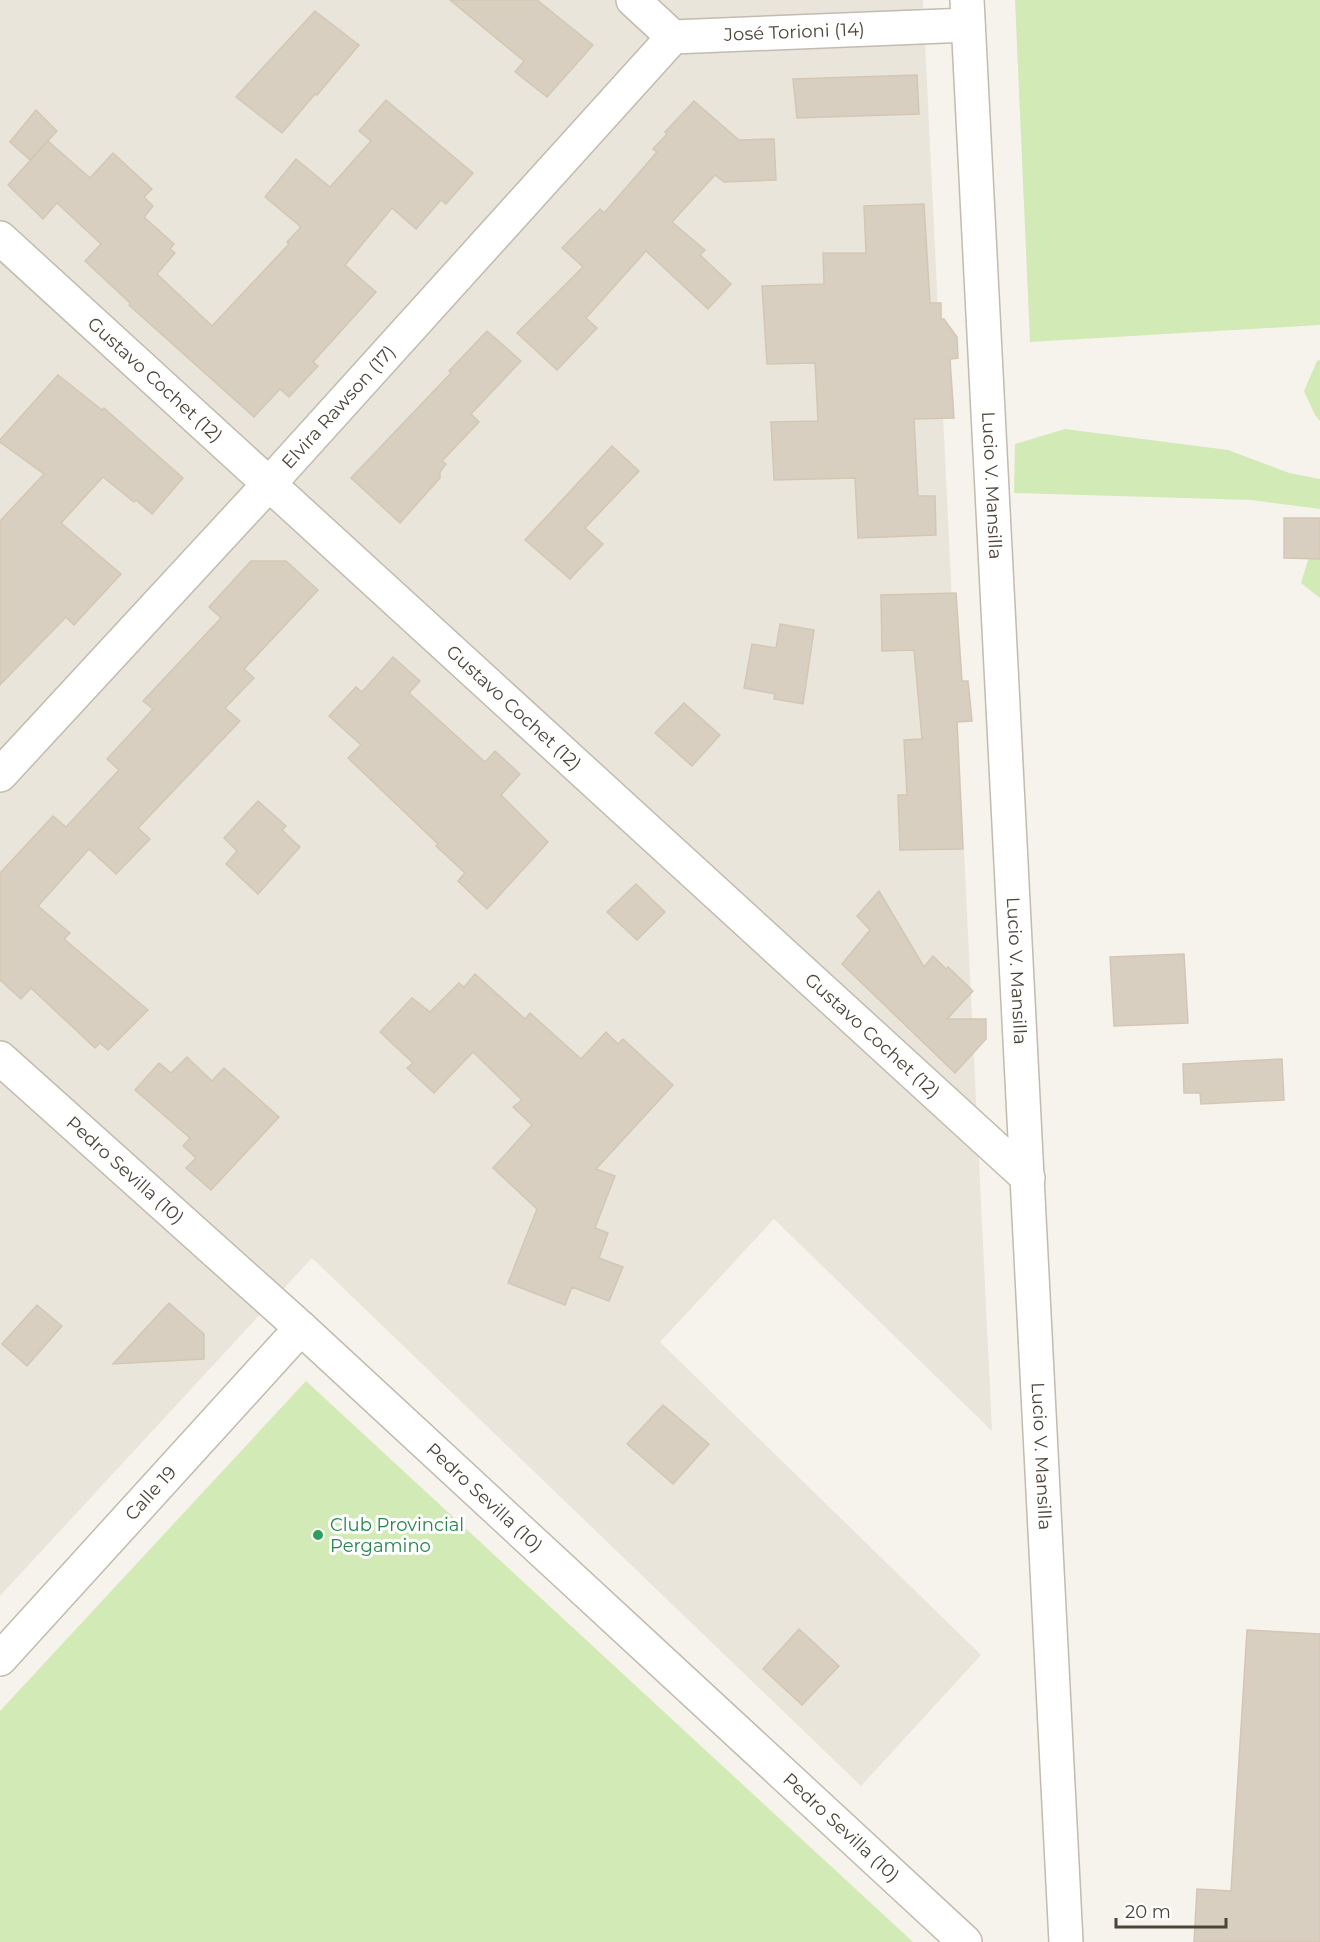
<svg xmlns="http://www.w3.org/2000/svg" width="1320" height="1942" font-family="Montserrat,sans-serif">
	<rect width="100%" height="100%" fill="#f6f3ec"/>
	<path fill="#eae5da" d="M0 0H923L992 1431 774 1219 660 1342 981 1655 861 1786 312 1258 0 1596Z"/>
	<g fill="#d2eab5">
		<path d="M1015 0H1320V325L1030 342Z"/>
		<path d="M1320 360V421L1315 415 1304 391 1317 361Z"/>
		<path d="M1065 429 1228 450 1289 473 1320 479V509L1252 500 1014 493 1015 444Z"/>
		<path d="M1320 535V598L1301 583 1314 541Z"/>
		<path d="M306 1381 913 1942H0V1711Z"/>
	</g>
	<g fill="#d8cfc1" stroke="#d3c7b4" stroke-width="1.5">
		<path d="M450 0H537L593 45 547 97 515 72 524 61Z"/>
		<path d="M315 11 359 45 317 95 315 94 282 133 236 97Z"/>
		<path d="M917 75 919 114 797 118 793 79Z"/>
		<path d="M386 100 473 173 446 204 441 200 416 229 392 208 345 265 376 292 313 362 318 366 289 397 280 389 254 417 129 305 130 303 85 261 101 244 57 203 43 219 8 185 48 141 90 178 113 153 152 189 144 197 153 206 144 217 174 244 170 249 175 253 157 274 212 326 289 244 287 242 301 227 265 197 296 159 330 187 371 141 359 131Z"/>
		<path d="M694 101 739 140 774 139 776 180 724 182 715 175 672 222 705 250 700 255 731 284 708 309 646 251 586 318 597 328 557 370 517 333 583 267 562 248 600 209 604 213 657 152 653 149 667 134 665 132Z"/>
		<path d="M36 110 57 131 30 160 10 142Z"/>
		<path d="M924 204 930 303H941V319H944L957 337 958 358 950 359 954 418 914 419 918 496H935L936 535 858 538 855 478 774 480 771 422 818 421 815 363 767 364 762 286 824 284 823 253H866L864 206Z"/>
		<path d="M487 331 521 361 471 414 479 422 442 461 446 464 440 472V478L400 523 351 478 451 373 449 371Z"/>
		<path d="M58 375 102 410 104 408 183 478 152 514 136 500 134 502 103 477 61 523 121 574 74 625 66 617 0 685V521L44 474 0 442V440Z"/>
		<path d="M612 446 639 471 585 528 603 544 570 579 525 540Z"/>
		<path d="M1284 518H1320V559L1284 558Z"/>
		<path d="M251 561H286L318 590 244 669 254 678 225 708 240 721 138 828 150 839 116 874 89 849 38 906 70 933 64 939 148 1010 108 1050 100 1043 95 1048 31 988 21 999 0 980V873L53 816 66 827 119 770 107 759 153 709 143 701 221 618 209 607Z"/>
		<path d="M956 593 962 681H968L972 721 957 722 963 849 900 850 898 795H907L904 740 922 739 914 650 882 651 881 595Z"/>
		<path d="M780 624 814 630 803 704 774 699 775 694 744 688 752 644 776 648Z"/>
		<path d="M393 657 420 681 409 693 485 762 495 751 520 774 501 795 548 842 487 909 458 881 465 873 436 846 438 844 348 758 361 745 329 716 356 687 362 692Z"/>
		<path d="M684 703 720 735 692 766 655 733Z"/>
		<path d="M258 801 286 826 282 830 300 847 258 894 226 864 237 851 224 838Z"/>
		<path d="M636 884 665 912 637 940 607 912Z"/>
		<path d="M879 891 924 967 933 956 946 969 948 967 973 991 947 1019H986V1039L955 1073 842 964 870 930 857 916Z"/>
		<path d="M1184 954 1188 1023 1114 1026 1110 957Z"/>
		<path d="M475 974 525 1019 530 1013 581 1059 606 1032 618 1044 623 1039 673 1085 596 1169 615 1176 595 1228 608 1233 599 1258 623 1267 609 1301 572 1287 565 1305 508 1283 537 1209 493 1168 532 1125 513 1107 522 1100 473 1052 434 1093 407 1068 413 1063 380 1032 412 998 430 1012 459 983 464 987Z"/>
		<path d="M187 1057 212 1081 224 1068 279 1117 211 1190 186 1168 196 1158 183 1146 190 1138 135 1090 159 1063 171 1073Z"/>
		<path d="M1282 1059 1284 1100 1201 1104 1200 1093H1184L1183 1064Z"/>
		<path d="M169 1303 204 1334V1359L113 1364Z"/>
		<path d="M37 1305 62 1326 27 1366 2 1344Z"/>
		<path d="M663 1405 709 1444 673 1484 627 1444Z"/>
		<path d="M799 1629 839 1666 802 1705 763 1669Z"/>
		<path d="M1247 1630 1320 1634V1942H1194L1197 1889 1231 1891Z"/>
	</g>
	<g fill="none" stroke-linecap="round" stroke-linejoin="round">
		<g stroke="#c2bbae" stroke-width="36">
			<g id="street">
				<path id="s1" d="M633 0 673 37 968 25"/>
				<path id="s2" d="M967 0 1066 1942"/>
				<path id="s3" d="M0 238 1028 1178"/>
				<path id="s4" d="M0 775 269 484 673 37"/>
				<path id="s5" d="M0 1058 301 1328 965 1942"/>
				<path id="s6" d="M0 1659 301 1328"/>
			</g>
		</g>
		<use href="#street" stroke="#fff" stroke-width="33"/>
	</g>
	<circle fill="#2e9e5b" stroke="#fff" stroke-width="2" cx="318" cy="1535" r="6"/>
	<g text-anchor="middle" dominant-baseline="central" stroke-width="6" stroke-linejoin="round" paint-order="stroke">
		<g font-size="18" fill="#4b4439" stroke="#fff">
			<text stroke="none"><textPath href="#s1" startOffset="176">José Torioni (14)</textPath></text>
			<text stroke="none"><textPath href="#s3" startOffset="210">Gustavo Cochet (12)</textPath></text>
			<text stroke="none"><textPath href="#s4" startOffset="500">Elvira Rawson (17)</textPath></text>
			<text stroke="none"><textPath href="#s2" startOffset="486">Lucio V. Mansilla</textPath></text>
			<text stroke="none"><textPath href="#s3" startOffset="696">Gustavo Cochet (12)</textPath></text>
			<text stroke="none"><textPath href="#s2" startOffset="972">Lucio V. Mansilla</textPath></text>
			<text stroke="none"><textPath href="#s3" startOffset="1182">Gustavo Cochet (12)</textPath></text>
			<text stroke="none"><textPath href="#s5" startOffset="168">Pedro Sevilla (10)</textPath></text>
			<text stroke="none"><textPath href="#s2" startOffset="1458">Lucio V. Mansilla</textPath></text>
			<text stroke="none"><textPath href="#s6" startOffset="224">Calle 19</textPath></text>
			<text stroke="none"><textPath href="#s5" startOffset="654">Pedro Sevilla (10)</textPath></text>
			<text stroke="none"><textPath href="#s5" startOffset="1140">Pedro Sevilla (10)</textPath></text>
		</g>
		<g font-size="18" fill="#27864d" stroke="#fff" text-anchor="start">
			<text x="330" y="1525">Club Provincial<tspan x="330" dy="21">Pergamino</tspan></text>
		</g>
	</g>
	<path d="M1116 1918v9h110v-9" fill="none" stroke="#4b4439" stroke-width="3"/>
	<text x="1125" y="1918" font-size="18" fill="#4b4439" stroke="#ffffff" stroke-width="4.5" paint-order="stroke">20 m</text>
</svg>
